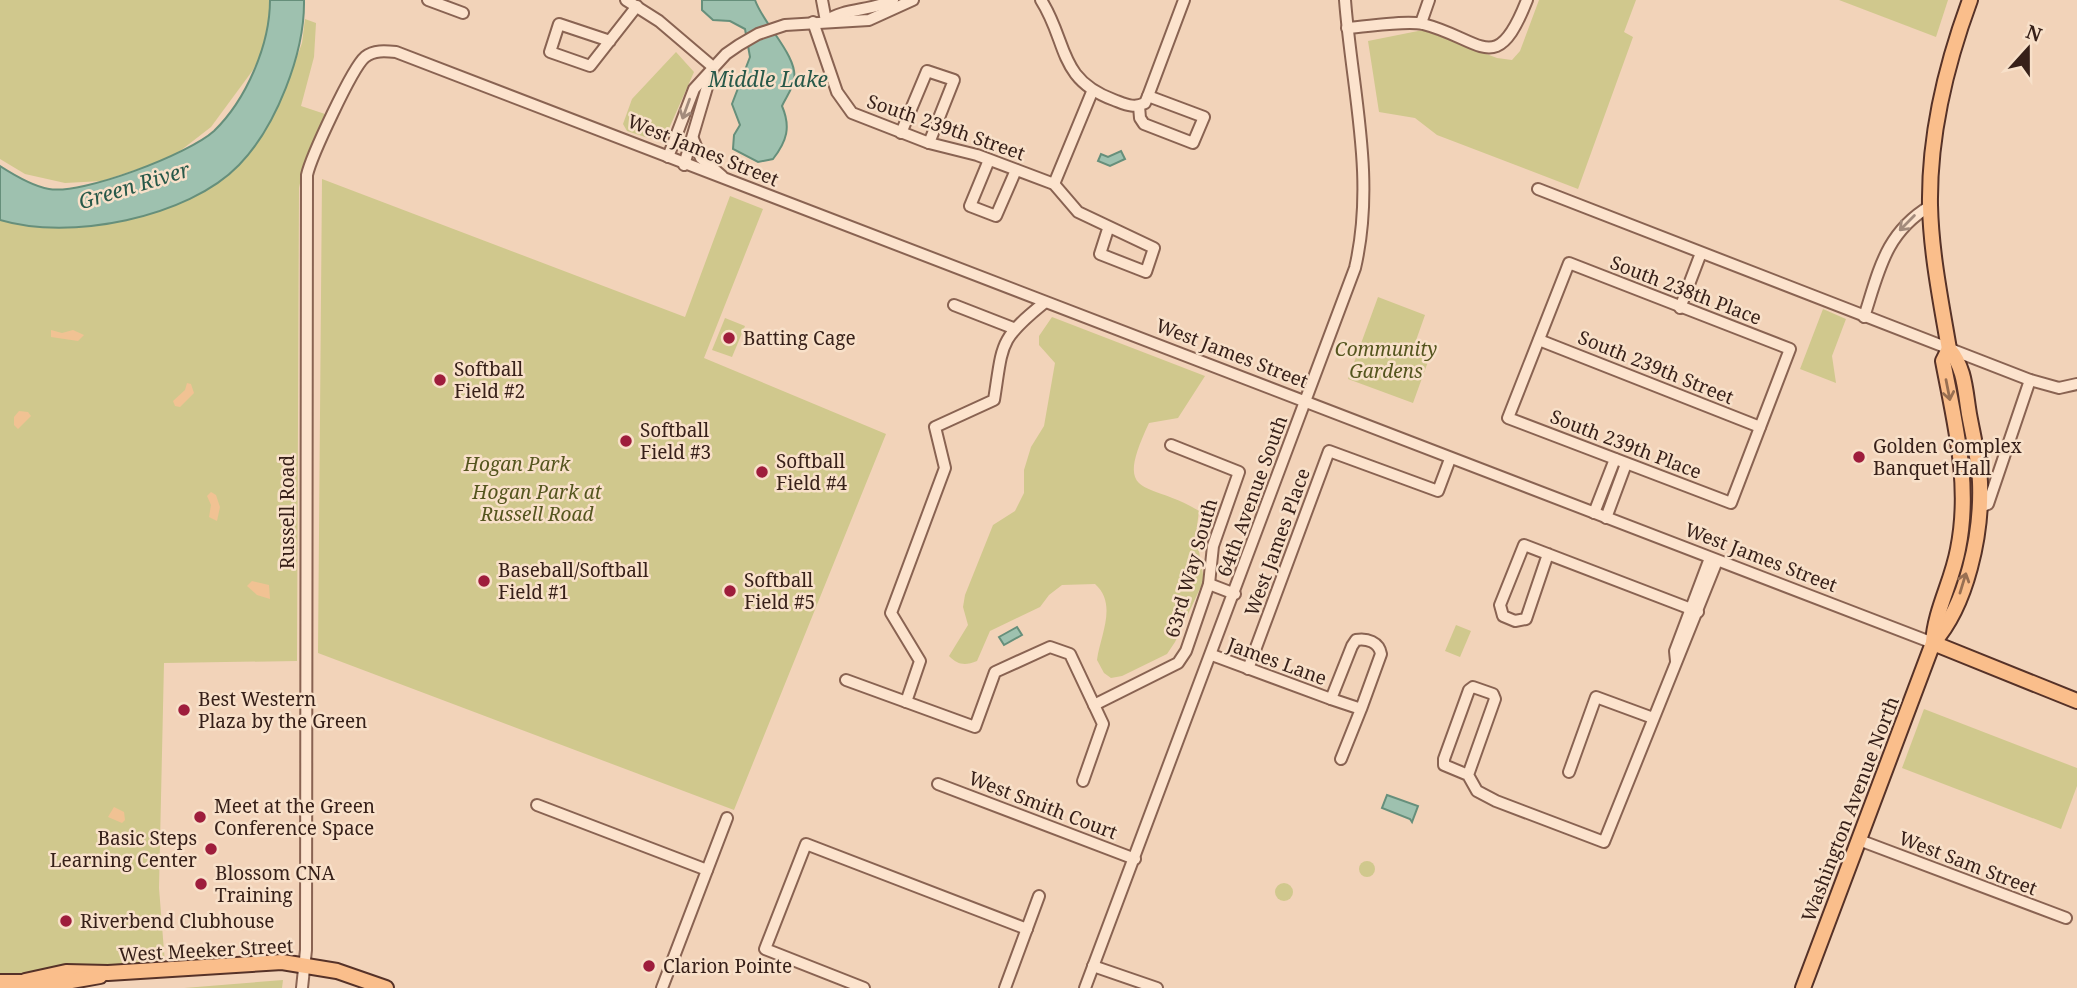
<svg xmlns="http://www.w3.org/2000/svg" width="2077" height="988" font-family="'Noto Serif',serif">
	<rect width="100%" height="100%" fill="#f2d3b9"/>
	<g fill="#d0c88d">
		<path d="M0 0H271L265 45 253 70 211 127 171 158 102 181 65 183 25 174 0 159Z"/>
		<path d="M1539 0H1636L1624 32 1633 37 1578 189 1437 135 1415 118 1379 112 1368 41 1423 30 1497 58 1512 60 1520 51Z"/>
		<path d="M1839 0H1948L1936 37Z"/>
		<path d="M305 19 316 23 314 57 301 106 325 114 303 168 299 188 297 661 164 663 159 888 166 976 0 988V217L79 225 287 84 302 43Z"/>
		<path d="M676 52 694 72 667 133 662 138 652 137 651 139 627 131 623 124 632 99Z"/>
		<path d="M322 179 685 317 730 196 763 209 704 358 886 434 734 810 318 653Z"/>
		<path d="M1378 297 1425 315 1413 349 1430 356 1413 403 1348 379Z"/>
		<path d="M1823 309 1846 319 1832 356 1836 383 1800 369Z"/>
		<path d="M1052 317 1205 376 1178 418 1149 423C1112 502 1148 479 1199 511L1196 534 1204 580 1175 642 1167 654 1122 676 1111 678 1104 673 1097 660C1100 636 1118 604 1095 584L1062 585 1049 595 1040 607 990 631 977 661C965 666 958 665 949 656L968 625 963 607 965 595 993 525 1015 511 1024 493V470L1031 447 1044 426 1055 363 1039 345V336Z"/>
		<path d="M725 318 745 326 732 357 712 350Z"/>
		<path d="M1456 625 1471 631 1460 657 1445 651Z"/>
		<path d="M1924 709 2077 768V786L2061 829 1902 768Z"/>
		<circle cx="1367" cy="869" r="8"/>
		<circle cx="1284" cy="892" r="9"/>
		<path d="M283 980 282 988H184Z"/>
	</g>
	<g fill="#f1c293">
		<path d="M51 330 62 333 73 330 84 335 78 341 51 337Z"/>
		<path d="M187 383 191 384 194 393 180 407 175 406 173 401 185 390Z"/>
		<path d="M19 411 28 412 31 416 18 429 14 425V417Z"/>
		<path d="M211 492 216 495 220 507 217 521 209 517 211 505 207 496Z"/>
		<path d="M252 581 269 585 270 599 257 595 247 586Z"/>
		<path d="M114 807 124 812 125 820 122 823 108 817Z"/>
	</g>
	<g fill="#9ec1af" stroke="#668f7b" stroke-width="2">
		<path d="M270 0H304C305 53 276 127 239 165 188 218 69 241 0 220V166C14 175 32 186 49 189 82 195 189 154 214 131 246 100 270 45 270 0Z"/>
		<path d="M702 0H755C763 24 799 57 794 80 792 90 786 97 782 106 791 127 787 141 773 159L758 162 733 149 734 135 740 125 732 104 750 57 745 29 730 21 713 20 702 10Z"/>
		<path d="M1121 151 1125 159 1110 166 1098 161 1101 154 1108 157Z"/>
		<path d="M1017 627 1022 635 1004 645 999 637Z"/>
		<path d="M1387 795 1418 806 1412 822 1410 819 1382 808Z"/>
	</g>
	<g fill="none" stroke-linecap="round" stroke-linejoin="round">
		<g stroke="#896352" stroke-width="14">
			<g id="minor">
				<path d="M428 0 463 13"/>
				<path d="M626 0 659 21 713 67"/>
				<path d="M822 0 826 21"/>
				<path d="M1041 0C1068 42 1057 79 1114 100 1125 104 1134 109 1145 103L1148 96 1204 117 1193 143 1144 124 1140 118 1139 106"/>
				<path d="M826 21C844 8 872 11 893 0"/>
				<path d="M813 22 837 92 852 113 929 143 977 155 1054 184 1078 212 1154 248 1146 272 1100 254 1108 229"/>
				<path d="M1421 23 1429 0"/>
				<path d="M1347 28C1367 27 1405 20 1423 24 1482 39 1496 79 1527 0"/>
				<path d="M610 41 559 24 550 52 590 66 637 6"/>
				<path d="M1148 96 1184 0"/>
				<path d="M901 133 927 71 954 80 929 143"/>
				<path d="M693 139 701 158 722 176"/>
				<path d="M668 157 694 89 726 54 739 45 758 34 785 25 869 20 913 0"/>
				<path d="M989 160 970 206 996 216 1016 170"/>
				<path d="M684 165 713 67"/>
				<path d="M1054 184 1092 92"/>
				<path d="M1538 189 2030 380 2059 388 2077 384"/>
				<path d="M1569 263 1790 349 1731 503 1508 418Z"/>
				<path d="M954 305 1013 328"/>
				<path d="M1680 308 1701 253"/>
				<path d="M1864 317C1879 271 1885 233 1930 206"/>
				<path d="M1539 340 1760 427"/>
				<path d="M1980 507 1988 504 2030 380"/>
				<path d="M1594 513 1615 459"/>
				<path d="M1606 518 1626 464"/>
				<path d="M1548 554 1526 619 1515 621 1503 616 1500 605 1524 545 1691 609 1698 612"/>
				<path d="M1209 584 1235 594"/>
				<path d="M1212 655 1331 699"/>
				<path d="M1676 661 1675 651 1710 558"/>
				<path d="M1248 669 1329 451 1438 491 1450 459"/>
				<path d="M846 680 975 727 995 672 1050 647 1070 654 1103 724 1083 781"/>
				<path d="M906 702 920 661 891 613 945 468 935 427 994 400C1003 344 998 340 1044 303"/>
				<path d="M1094 705 1178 663 1186 651 1209 584 1213 546 1239 472 1171 445"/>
				<path d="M1341 759 1361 709 1331 699 1352 646 1356 640C1367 638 1379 642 1381 654L1361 709"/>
				<path d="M1569 772 1596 697 1653 718"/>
				<path d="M1468 775 1444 765V759L1469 690 1473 687 1493 694 1495 699 1468 775 1477 791 1496 801 1604 842 1717 561"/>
				<path d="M938 784 1135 859"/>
				<path d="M537 805 707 870"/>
				<path d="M1859 840 2066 918"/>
				<path d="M1093 966 1157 988"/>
				<path d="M302 988 306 950 307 175C311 157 352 68 365 57 374 50 385 51 396 52L1933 643"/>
				<path d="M662 988 727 818"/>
				<path d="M864 988 765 949 806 844 1027 929"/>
				<path d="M1005 988 1039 896"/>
				<path d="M1085 988 1355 268C1376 178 1352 91 1345 0"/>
			</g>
		</g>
		<g stroke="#563228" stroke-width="18">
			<g id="major">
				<path d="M1933 643C1967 605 1982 534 1980 482 1979 460 1973 436 1969 414 1965 390 1965 368 1949 349 1941 302 1931 253 1930 205 1929 136 1946 65 1970 0"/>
				<path d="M1933 643 2077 701"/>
				<path d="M25 981 66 972 108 973 282 962 337 971 386 988"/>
				<path d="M0 982H66L100 976"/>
				<path d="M1803 988 1933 643C1935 610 1952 582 1958 549 1971 485 1955 424 1943 361L1949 349"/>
			</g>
		</g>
		<use href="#minor" stroke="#fce3cd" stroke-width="10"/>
		<use href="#major" stroke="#fabe8b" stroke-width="14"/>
	</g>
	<defs><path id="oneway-shaft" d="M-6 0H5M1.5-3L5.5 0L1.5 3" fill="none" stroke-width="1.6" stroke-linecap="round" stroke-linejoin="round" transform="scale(1.75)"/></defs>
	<g stroke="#a38b7c">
		<use href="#oneway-shaft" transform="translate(686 109) rotate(110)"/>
		<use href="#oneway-shaft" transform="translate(1907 223) rotate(135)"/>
	</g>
	<g stroke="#986f52">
		<use href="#oneway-shaft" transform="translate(1948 390) rotate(79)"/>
		<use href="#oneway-shaft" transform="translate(1963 583) rotate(-73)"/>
	</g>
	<g fill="#9e1d3c" stroke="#f8e0c9" stroke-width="2.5">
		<circle cx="729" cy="338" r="7"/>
		<circle cx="440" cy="380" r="7"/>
		<circle cx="626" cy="441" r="7"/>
		<circle cx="1859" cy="457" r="7"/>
		<circle cx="762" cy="472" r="7"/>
		<circle cx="484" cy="581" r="7"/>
		<circle cx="730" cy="591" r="7"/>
		<circle cx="184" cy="710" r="7"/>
		<circle cx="200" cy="817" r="7"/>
		<circle cx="211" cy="849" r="7"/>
		<circle cx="201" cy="884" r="7"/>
		<circle cx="66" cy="921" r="7"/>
		<circle cx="649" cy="966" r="7"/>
	</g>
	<g text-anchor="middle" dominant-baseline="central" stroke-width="5" stroke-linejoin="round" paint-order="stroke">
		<g font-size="19" fill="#372019" stroke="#f8e0c9">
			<text transform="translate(946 127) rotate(19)">South 239th Street</text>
			<text transform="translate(703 150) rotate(22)">West James Street</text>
			<text transform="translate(1686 290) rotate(21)">South 238th Place</text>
			<text transform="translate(1232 353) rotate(21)">West James Street</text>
			<text transform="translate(1656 367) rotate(22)">South 239th Street</text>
			<text transform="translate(1626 444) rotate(21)">South 239th Place</text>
			<text transform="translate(1252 496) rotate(-70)">64th Avenue South</text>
			<text transform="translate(287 512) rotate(-90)">Russell Road</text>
			<text transform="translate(1277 542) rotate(-70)">West James Place</text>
			<text transform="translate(1761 557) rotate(21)">West James Street</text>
			<text transform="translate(1191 568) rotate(-74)">63rd Way South</text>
			<text transform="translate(1277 661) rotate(20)">James Lane</text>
			<text transform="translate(1043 805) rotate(21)">West Smith Court</text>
			<text transform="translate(1850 809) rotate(-69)">Washington Avenue North</text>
			<text transform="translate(1968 863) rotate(21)">West Sam Street</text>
			<text transform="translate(206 950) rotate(-3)">West Meeker Street</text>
		</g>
		<g font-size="19" fill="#372019" stroke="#f8e0c9" text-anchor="start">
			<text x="743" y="338">Batting Cage</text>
			<text x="454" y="369">Softball<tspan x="454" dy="22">Field #2</tspan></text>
			<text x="640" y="430">Softball<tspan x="640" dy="22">Field #3</tspan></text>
			<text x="1873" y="446">Golden Complex<tspan x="1873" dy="22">Banquet Hall</tspan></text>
			<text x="776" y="461">Softball<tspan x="776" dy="22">Field #4</tspan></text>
			<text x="498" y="570">Baseball/Softball<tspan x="498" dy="22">Field #1</tspan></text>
			<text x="744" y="580">Softball<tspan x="744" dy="22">Field #5</tspan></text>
			<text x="198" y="699">Best Western<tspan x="198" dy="22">Plaza by the Green</tspan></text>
			<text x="214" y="806">Meet at the Green<tspan x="214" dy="22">Conference Space</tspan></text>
			<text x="197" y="838" text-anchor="end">Basic Steps<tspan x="197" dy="22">Learning Center</tspan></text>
			<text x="215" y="873">Blossom CNA<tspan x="215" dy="22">Training</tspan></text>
			<text x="80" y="921">Riverbend Clubhouse</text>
			<text x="663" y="966">Clarion Pointe</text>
		</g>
		<g font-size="19" font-style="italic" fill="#54551e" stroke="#f8e0c9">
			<text x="1386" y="349">Community<tspan x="1386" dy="22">Gardens</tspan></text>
			<text x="517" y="464">Hogan Park</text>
			<text x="537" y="492">Hogan Park at<tspan x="537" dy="22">Russell Road</tspan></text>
		</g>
		<g font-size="21" font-style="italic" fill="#275849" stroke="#f8e0c9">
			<text x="768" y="79">Middle Lake</text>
			<text transform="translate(134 185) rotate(-17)">Green River</text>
		</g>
	</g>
	<g transform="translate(2028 49) rotate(21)" stroke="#f8e0c9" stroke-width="5" paint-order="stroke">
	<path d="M0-5L12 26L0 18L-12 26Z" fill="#372019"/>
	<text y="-10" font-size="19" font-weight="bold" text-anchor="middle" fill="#372019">N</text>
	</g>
</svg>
